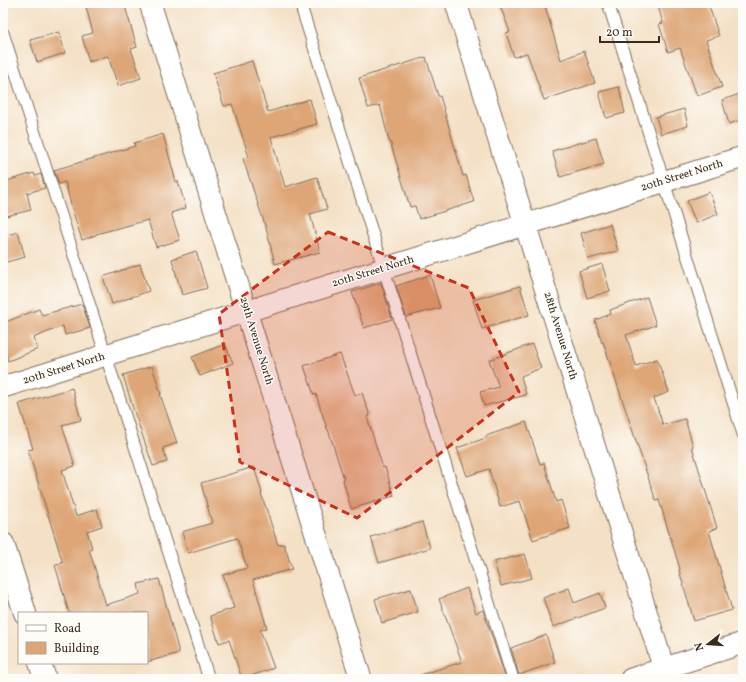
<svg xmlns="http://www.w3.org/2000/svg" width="746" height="682" font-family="Vollkorn,serif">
	<rect width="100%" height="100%" fill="#fdfcf7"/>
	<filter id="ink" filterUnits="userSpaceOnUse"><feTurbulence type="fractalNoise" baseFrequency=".025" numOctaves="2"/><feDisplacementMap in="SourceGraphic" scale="8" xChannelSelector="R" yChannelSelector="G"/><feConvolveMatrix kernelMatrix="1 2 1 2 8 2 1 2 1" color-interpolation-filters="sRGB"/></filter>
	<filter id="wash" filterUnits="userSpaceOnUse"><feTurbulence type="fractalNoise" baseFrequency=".012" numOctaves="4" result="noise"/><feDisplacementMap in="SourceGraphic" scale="16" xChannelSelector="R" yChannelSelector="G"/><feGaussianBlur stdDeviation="0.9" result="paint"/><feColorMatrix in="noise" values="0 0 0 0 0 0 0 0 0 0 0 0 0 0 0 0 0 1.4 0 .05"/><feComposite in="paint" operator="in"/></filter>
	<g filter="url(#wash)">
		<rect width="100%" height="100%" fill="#f4e0c5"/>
		<g id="blocks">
			<g fill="#dea677">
				<path d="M85 3H124L137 47 131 49 141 78 118 86 108 56 89 62 82 36 93 33Z"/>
				<path d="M499 3H544L561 60 584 51 595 83 544 100 527 53 514 57 506 33 510 32Z"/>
				<path d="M657 3H708L719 36 706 40 722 87 697 96 680 48 668 52 659 24 663 23Z"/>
				<path d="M59 32 65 53 37 62 30 40Z"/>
				<path d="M426 57 438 96H440L463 176 466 175 474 202 419 219 415 206 410 207 390 141H389L380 105 368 108 359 78Z"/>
				<path d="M252 61 268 112 310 99 317 124 271 137 285 187 317 177 327 209 310 214 320 252 275 264 266 228 243 159 249 157 232 104 224 106 213 73Z"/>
				<path d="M619 87 625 113 606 118 599 92Z"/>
				<path d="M743 93V119L729 124 722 100Z"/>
				<path d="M684 109 688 126 661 134 656 117Z"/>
				<path d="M163 134 176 182 178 181 186 208 171 213 180 240 156 247 148 220 96 234V235L82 240 73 212 65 182 59 184 54 170 135 146 134 143Z"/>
				<path d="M596 138 604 164 560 177 552 151Z"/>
				<path d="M34 173 35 176 41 174 45 188 27 193 31 210 6 216 3 203V182Z"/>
				<path d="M709 192 718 214 696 223 687 201Z"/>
				<path d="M610 224 618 251 588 259 581 233Z"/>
				<path d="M18 232 25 257 3 263V236Z"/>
				<path d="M196 251 207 288 182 295 172 259Z"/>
				<path d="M140 264 149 291 112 304 103 277Z"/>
				<path d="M602 264 610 291 587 298 579 271Z"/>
				<path d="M430 275 440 308 406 317 396 286Z"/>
				<path d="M381 283 392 319 364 328 352 292Z"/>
				<path d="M520 286 529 315 482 329 473 300Z"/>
				<path d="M647 297 656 325 626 335 636 366 657 359 669 392 654 398 663 425 685 419 693 446 692 447 717 528 709 531 732 610 694 621 679 570 680 569 659 500 656 501 603 342 602 343 595 320 611 314 610 310Z"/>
				<path d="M82 304 90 328 65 335 63 326 33 338 38 349 8 361 3 347V323L39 309 42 315Z"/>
				<path d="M225 344 233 363 200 376 192 357Z"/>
				<path d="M532 344 541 368 521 376 526 395 484 406 480 392 499 387 489 360Z"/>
				<path d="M340 354 355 395 362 393 370 416 367 417 383 468 385 467 394 496 351 509 343 480 344 479 328 429H327L316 394 314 395 304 366Z"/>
				<path d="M152 366 161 394H160L177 443 163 448 167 462 153 466 133 408 123 375Z"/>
				<path d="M72 388 81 420 62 425 75 466 62 470 76 516 97 509 102 526 87 531 92 548 89 549 106 605 140 594 138 584 159 579 179 653 147 662V613H69L55 565 63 563 28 450 33 449 19 404Z"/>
				<path d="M526 422 540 464 544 463 556 502 561 500 570 528 533 540 520 501 500 507 489 469 467 476 457 448 486 438V436Z"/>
				<path d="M254 467 262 493H261L278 545 284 544 292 569 253 580 267 628 260 630 274 668 242 679 229 640 219 643 210 616 234 608 223 575 247 568 237 538 188 553 182 532 212 523 201 483Z"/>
				<path d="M422 522 430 548 379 563 371 537Z"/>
				<path d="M525 554 532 578 501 586 494 562Z"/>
				<path d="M467 588 476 613 483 610 506 679H420V675L462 662 439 599Z"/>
				<path d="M569 588 574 603 600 593 605 608 553 627 543 598Z"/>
				<path d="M411 589 418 612 382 623 375 599Z"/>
				<path d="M546 635 555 662 519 675 511 648Z"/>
			</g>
		</g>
	</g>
	<g filter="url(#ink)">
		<use href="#blocks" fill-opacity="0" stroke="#7c6a58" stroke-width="1"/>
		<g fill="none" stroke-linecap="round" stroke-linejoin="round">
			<g stroke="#7c6a58" stroke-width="13">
				<g id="lane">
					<path d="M300 3 513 679"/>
					<path d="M608 3 743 434"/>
					<path d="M3 33 209 679"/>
				</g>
			</g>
			<g stroke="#7c6a58" stroke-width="23">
				<g id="street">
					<path d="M150 3 361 679"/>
					<path d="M456 3 664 669"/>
					<path d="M3 387 743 157"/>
					<path d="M631 679 743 643"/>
				</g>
			</g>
			<g stroke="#7c6a58" stroke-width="24">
				<g id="secondary">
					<path d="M3 544 25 613"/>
					<path d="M40 663 45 679"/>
				</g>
			</g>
			<use href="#lane" stroke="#fff" stroke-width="11"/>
			<use href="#street" stroke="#fff" stroke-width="21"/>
			<use href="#secondary" stroke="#fff" stroke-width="22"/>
		</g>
	</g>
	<path fill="#c8321e" fill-opacity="0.2" stroke="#c8321e" stroke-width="3" stroke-dasharray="8 5" stroke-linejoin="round" d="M328 232 469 288 519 392 357 518 240 462 219 314Z"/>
	<g text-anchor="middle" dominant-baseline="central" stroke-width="3" stroke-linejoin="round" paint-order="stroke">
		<g font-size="11" fill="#3b2a1e" stroke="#fdfcf7">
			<text transform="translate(682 176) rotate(-17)">20th Street North</text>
			<text transform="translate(373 272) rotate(-17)">20th Street North</text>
			<text transform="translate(560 336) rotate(73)">28th Avenue North</text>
			<text transform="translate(256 341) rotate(73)">29th Avenue North</text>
			<text transform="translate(64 369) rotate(-17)">20th Street North</text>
		</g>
	</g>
	<rect width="746" height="682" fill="none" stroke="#fdfcf7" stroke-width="16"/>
	<rect x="18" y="612" width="130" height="52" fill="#fdfcf7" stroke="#afa8a0"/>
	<rect x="26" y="625" width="20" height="6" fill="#ffffff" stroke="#afa8a0"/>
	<text x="54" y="632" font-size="12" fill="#3b2a1e">Road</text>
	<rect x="26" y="642" width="20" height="12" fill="#dea677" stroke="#afa8a0"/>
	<text x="54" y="652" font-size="12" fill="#3b2a1e">Building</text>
	<g transform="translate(708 644) rotate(253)" stroke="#fdfcf7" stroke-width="3" paint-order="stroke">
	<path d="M0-3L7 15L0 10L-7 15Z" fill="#3b2a1e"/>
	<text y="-6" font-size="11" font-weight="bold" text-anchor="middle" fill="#3b2a1e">N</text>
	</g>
	<path d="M600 36v6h59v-6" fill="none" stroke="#3b2a1e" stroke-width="2"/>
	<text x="606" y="36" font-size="12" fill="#3b2a1e" stroke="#fdfcf7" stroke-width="3" paint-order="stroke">20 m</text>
</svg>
